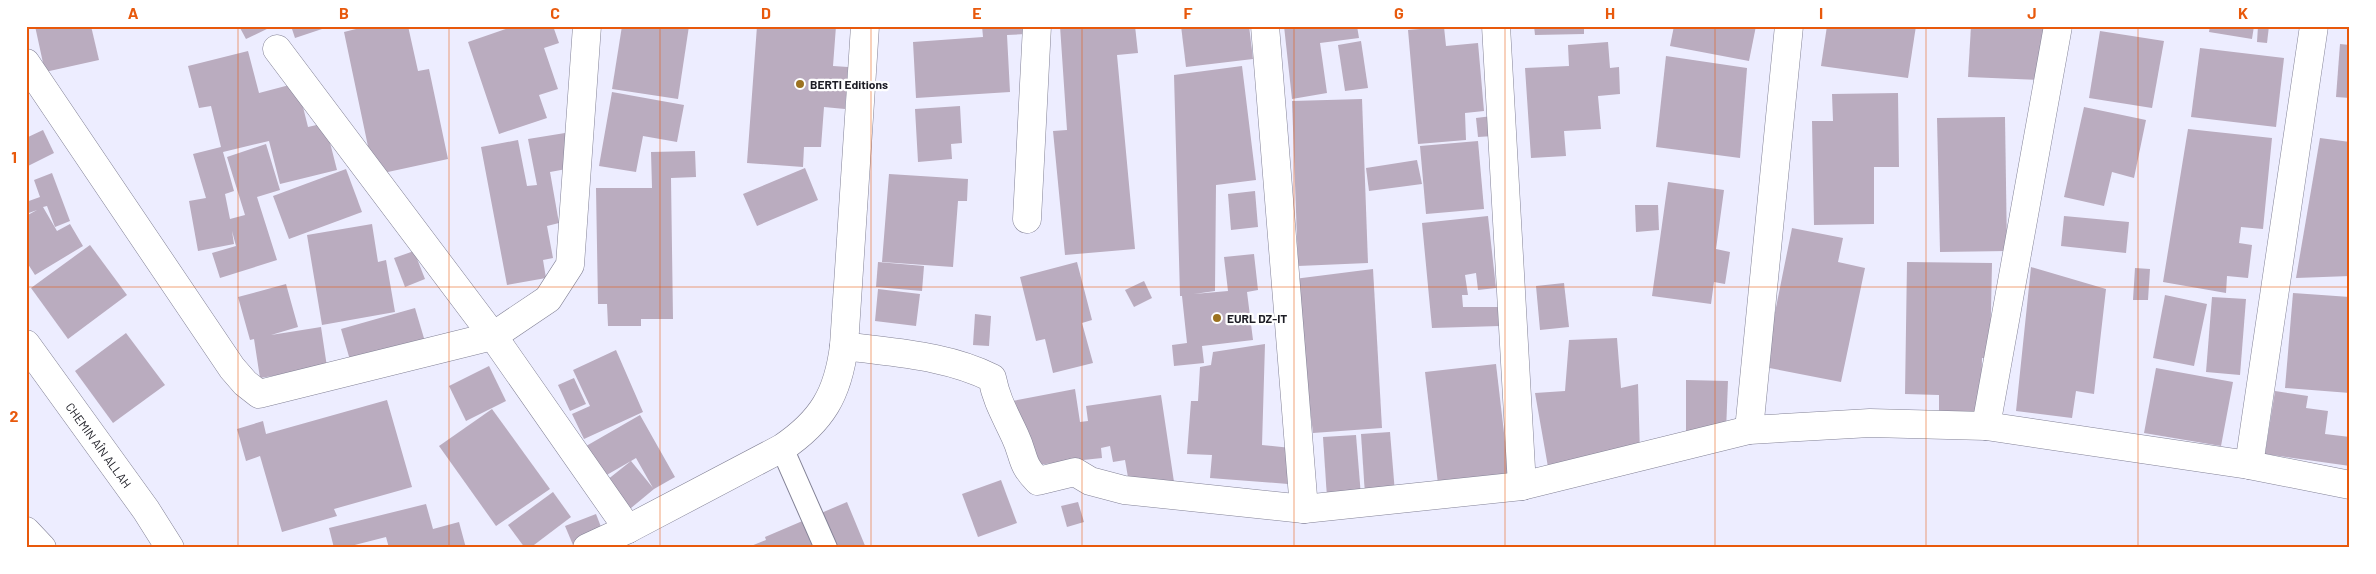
<svg xmlns="http://www.w3.org/2000/svg" width="2376" height="574" font-family="Barlow,sans-serif">
	<rect width="100%" height="100%" fill="#ededff"/>
	<g fill="#baacbf" fill-rule="evenodd">
		<path d="M35 26H91L99 60 45 72Z"/>
		<path d="M239 26H273L246 39Z"/>
		<path d="M291 26H328V27L295 38Z"/>
		<path d="M368 26H408L418 71 429 69 448 159 374 175 344 32Z"/>
		<path d="M514 26H553L559 43 544 48 558 89 539 95 547 118 499 134 468 42Z"/>
		<path d="M622 26H689L678 99 612 89Z"/>
		<path d="M757 26H836L833 66 848 67 845 109 824 107 821 147H804L803 167 747 163Z"/>
		<path d="M982 26H1025L1026 34 1007 35 1010 92 916 98 913 42 983 37Z"/>
		<path d="M1060 26H1135L1138 53 1117 55 1135 249 1065 255 1053 131 1067 130Z"/>
		<path d="M1181 26H1249L1253 59 1186 67Z"/>
		<path d="M1284 26H1357L1359 38 1320 43 1327 93 1292 99Z"/>
		<path d="M1534 26H1584V34L1535 35Z"/>
		<path d="M1674 26H1756L1749 61 1670 46Z"/>
		<path d="M1827 26H1916L1908 78 1821 66Z"/>
		<path d="M1971 26H2045L2042 80 1968 77Z"/>
		<path d="M2210 26H2254L2252 39 2209 32Z"/>
		<path d="M2258 26H2269L2267 43 2257 42Z"/>
		<path d="M1444 27 1446 46 1478 43 1484 111 1465 113 1466 140 1418 144 1408 30Z"/>
		<path d="M2100 31 2164 41 2152 108 2089 98Z"/>
		<path d="M1361 41 1368 88 1345 91 1338 45Z"/>
		<path d="M1608 42 1610 68 1619 67 1620 94 1598 96 1601 129 1564 131 1566 156 1531 158 1525 68 1569 66 1568 45Z"/>
		<path d="M2340 44 2350 45V98L2336 97Z"/>
		<path d="M2200 48 2284 58 2276 127 2191 117Z"/>
		<path d="M248 51 259 93 297 83 308 127 325 123 337 170 280 184 269 141 223 152 234 191 225 194 230 219 245 215 227 157 266 144 280 190 257 197 277 260 220 278 212 253 236 246 232 231 234 244 198 251 189 201 206 198 193 154 221 147 211 106 199 108 188 66Z"/>
		<path d="M1666 56 1747 68 1740 158 1656 147Z"/>
		<path d="M1242 66 1256 180 1216 185 1215 291 1194 294 1228 291 1224 257 1254 254 1258 290 1247 292 1253 340 1202 346 1204 363 1174 366 1172 345 1187 343 1182 296H1180L1174 75Z"/>
		<path d="M612 92 684 105 677 142 643 136 636 172 599 166Z"/>
		<path d="M1898 93 1899 167H1874V224L1814 225 1812 121H1833L1832 94Z"/>
		<path d="M1362 99 1368 263 1298 266 1292 101Z"/>
		<path d="M960 106 962 143 951 144 952 159 918 162 915 109Z"/>
		<path d="M2084 107 2146 120 2134 178 2112 172 2104 206 2064 197Z"/>
		<path d="M1492 116 1494 136 1478 137 1476 118Z"/>
		<path d="M2005 117 2007 251 1940 252 1937 118Z"/>
		<path d="M2188 129 2272 138 2263 229 2241 227 2239 243 2252 245 2248 278 2227 276 2226 293 2163 282Z"/>
		<path d="M43 130 54 153 26 167V138Z"/>
		<path d="M565 133 572 168 550 172 559 223 547 226 553 258 543 260 546 278 507 285 481 147 518 140 527 186 537 185 528 139Z"/>
		<path d="M2320 138 2350 142V276L2296 278Z"/>
		<path d="M1478 141 1484 209 1426 214 1420 146Z"/>
		<path d="M695 151 696 177 671 178 673 319H641V326H608L607 304H598L596 188H652L651 152Z"/>
		<path d="M1417 160 1422 184 1369 191 1366 168Z"/>
		<path d="M805 168 818 200 757 226 743 194Z"/>
		<path d="M346 169 362 212 289 239 273 196Z"/>
		<path d="M52 173 70 221 55 227 47 206 43 207 57 231 70 224 83 246 35 275 26 261V216L37 210 26 214V202L40 197 34 180Z"/>
		<path d="M889 174 968 179 967 201H958L953 267 882 262Z"/>
		<path d="M1668 182 1724 190 1716 249 1730 252 1725 284 1714 282 1711 304 1652 296Z"/>
		<path d="M1255 191 1258 227 1231 230 1228 194Z"/>
		<path d="M1635 205H1658L1659 230 1636 232Z"/>
		<path d="M1488 216 1496 288 1478 290 1476 273 1465 275 1468 295H1462L1463 307H1499L1500 326 1432 328 1422 223Z"/>
		<path d="M2064 216 2129 222 2126 253 2061 246Z"/>
		<path d="M372 224 378 262 386 260 395 312 322 325 307 235Z"/>
		<path d="M1792 228 1843 238 1838 262 1865 268 1841 382 1764 367Z"/>
		<path d="M90 245 127 295 68 339 31 288Z"/>
		<path d="M414 251 425 279 405 287 394 258Z"/>
		<path d="M878 262 924 266 922 291 876 287Z"/>
		<path d="M1077 262 1092 320 1082 323 1093 363 1053 373 1045 339 1036 341 1020 277Z"/>
		<path d="M1907 262 1992 263 1990 358H1982L1981 416H1939V395L1905 394Z"/>
		<path d="M2031 267 2106 289 2094 394 2076 391 2072 418 2016 411Z"/>
		<path d="M2135 268 2150 269 2148 300H2133Z"/>
		<path d="M1373 269 1382 428 1313 433 1294 279Z"/>
		<path d="M1144 281 1152 298 1134 307 1125 290Z"/>
		<path d="M1564 283 1569 327 1540 330 1536 286Z"/>
		<path d="M286 284 298 327 271 335 321 327 327 367 260 378 254 339 250 340 238 297Z"/>
		<path d="M878 289 920 294 916 326 875 321Z"/>
		<path d="M2293 293 2350 297V393L2285 388Z"/>
		<path d="M2165 295 2207 304 2194 366 2153 358Z"/>
		<path d="M2212 297 2246 299 2240 375 2206 372Z"/>
		<path d="M415 308 426 345 352 367 341 329Z"/>
		<path d="M975 314 991 316 989 346 973 345Z"/>
		<path d="M126 333 165 385 113 423 75 371Z"/>
		<path d="M1617 338 1621 388 1638 384 1640 454 1548 467 1535 393 1565 391 1569 340Z"/>
		<path d="M1265 344 1262 445 1291 448 1288 484 1210 478 1212 455 1187 454 1191 401H1198L1200 367 1211 365 1213 352Z"/>
		<path d="M616 350 643 412 584 439 572 414 590 406 573 370Z"/>
		<path d="M1496 364 1509 476 1438 484 1425 372Z"/>
		<path d="M489 366 506 401 466 421 449 386Z"/>
		<path d="M2156 368 2233 382 2221 446 2144 433Z"/>
		<path d="M574 378 586 404 570 411 558 385Z"/>
		<path d="M1686 380 1728 381 1726 431 1686 444Z"/>
		<path d="M1075 389 1080 422 1088 421 1086 406 1161 395 1174 482 1130 489 1125 460 1113 462 1110 446 1101 448 1102 458 1036 465 1007 402Z"/>
		<path d="M2275 391 2308 396 2306 408 2328 411 2325 434 2350 437V466L2265 454Z"/>
		<path d="M387 400 412 487 334 509 337 516 282 532 260 456 246 461 237 429 263 421 266 434Z"/>
		<path d="M492 409 550 489 496 526 439 446Z"/>
		<path d="M640 415 675 477 654 489 625 513 602 484 631 461 598 480 581 449ZM636 458 653 488 631 461Z"/>
		<path d="M1390 432 1395 493 1365 495 1361 434Z"/>
		<path d="M1356 435 1361 496 1327 498 1323 437Z"/>
		<path d="M1001 480 1017 523 978 537 962 494Z"/>
		<path d="M553 492 571 517 530 548H525L508 525Z"/>
		<path d="M847 502 866 548H746L766 540 765 537Z"/>
		<path d="M1078 502 1084 522 1067 527 1061 506Z"/>
		<path d="M426 504 433 529 459 522 466 548H389L386 537 343 548H334L329 528Z"/>
		<path d="M596 514 603 532 573 545 565 526Z"/>
	</g>
	<g fill="none" stroke-linecap="round" stroke-linejoin="round">
		<g stroke="#838296" stroke-width="24">
			<path id="service" d="M782 448 826 548"/>
		</g>
		<g stroke="#838296" stroke-width="29">
			<g id="minor">
				<path d="M1265 26 1304 509"/>
				<path d="M1496 26 1522 486"/>
				<path d="M277 49 493 336 628 529"/>
				<path d="M26 63 232 368 245 383 259 394 493 336 548 299 570 265 587 26"/>
				<path d="M1027 219 1037 26"/>
				<path d="M844 346C894 353 946 355 992 378 997 402 1005 414 1015 436 1025 457 1020 463 1038 481L1075 472 1090 481 1124 490 1304 509 1522 486 1749 430 1870 423 1986 426 2249 465 2350 485"/>
				<path d="M1986 426 2058 26"/>
				<path d="M1749 430 1789 26"/>
				<path d="M2249 465 2314 26"/>
				<path d="M587 548 628 529 782 448C822 421 838 394 844 346L865 26"/>
			</g>
		</g>
		<g stroke="#838296" stroke-width="29">
			<g id="secondary">
				<path d="M26 344 146 510 170 548"/>
				<path d="M26 531 42 548"/>
			</g>
		</g>
		<use href="#service" stroke="#fff" stroke-width="22"/>
		<use href="#minor" stroke="#fff" stroke-width="28"/>
		<use href="#secondary" stroke="#fff" stroke-width="28"/>
	</g>
	<path fill="none" stroke="#e8590c" stroke-width="1" stroke-opacity="0.55" d="M238 26V548M449 26V548M660 26V548M871 26V548M1082 26V548M1294 26V548M1505 26V548M1715 26V548M1926 26V548M2138 26V548M26 287H2350"/>
	<g fill="#9c7220" stroke="#fff" stroke-width="2">
		<circle cx="800" cy="84" r="5"/>
		<circle cx="1217" cy="318" r="5"/>
	</g>
	<g text-anchor="middle" dominant-baseline="central" stroke-width="4.5" stroke-linejoin="round" paint-order="stroke">
		<g font-size="12" font-weight="bold" fill="#1d1d25" stroke="#fff" text-anchor="start">
			<text x="810" y="84">BERTI Editions</text>
			<text x="1227" y="318">EURL DZ-IT</text>
		</g>
		<g font-size="12" fill="#1d1d25" stroke="#fff">
			<text transform="translate(99 445) rotate(54)">CHEMIN AÎN ALLAH</text>
		</g>
	</g>
	<rect width="2376" height="574" fill="none" stroke="#ffffff" stroke-width="55"/>
	<rect x="28" y="28" width="2320" height="518" fill="none" stroke="#e8590c" stroke-width="2"/>
	<g font-size="16" text-anchor="middle" font-weight="bold" fill="#e8590c">
		<text x="133" y="19">A</text>
		<text x="344" y="19">B</text>
		<text x="555" y="19">C</text>
		<text x="766" y="19">D</text>
		<text x="977" y="19">E</text>
		<text x="1188" y="19">F</text>
		<text x="1399" y="19">G</text>
		<text x="1610" y="19">H</text>
		<text x="1821" y="19">I</text>
		<text x="2032" y="19">J</text>
		<text x="2243" y="19">K</text>
		<text x="14" y="163">1</text>
		<text x="14" y="422">2</text>
	</g>
</svg>
